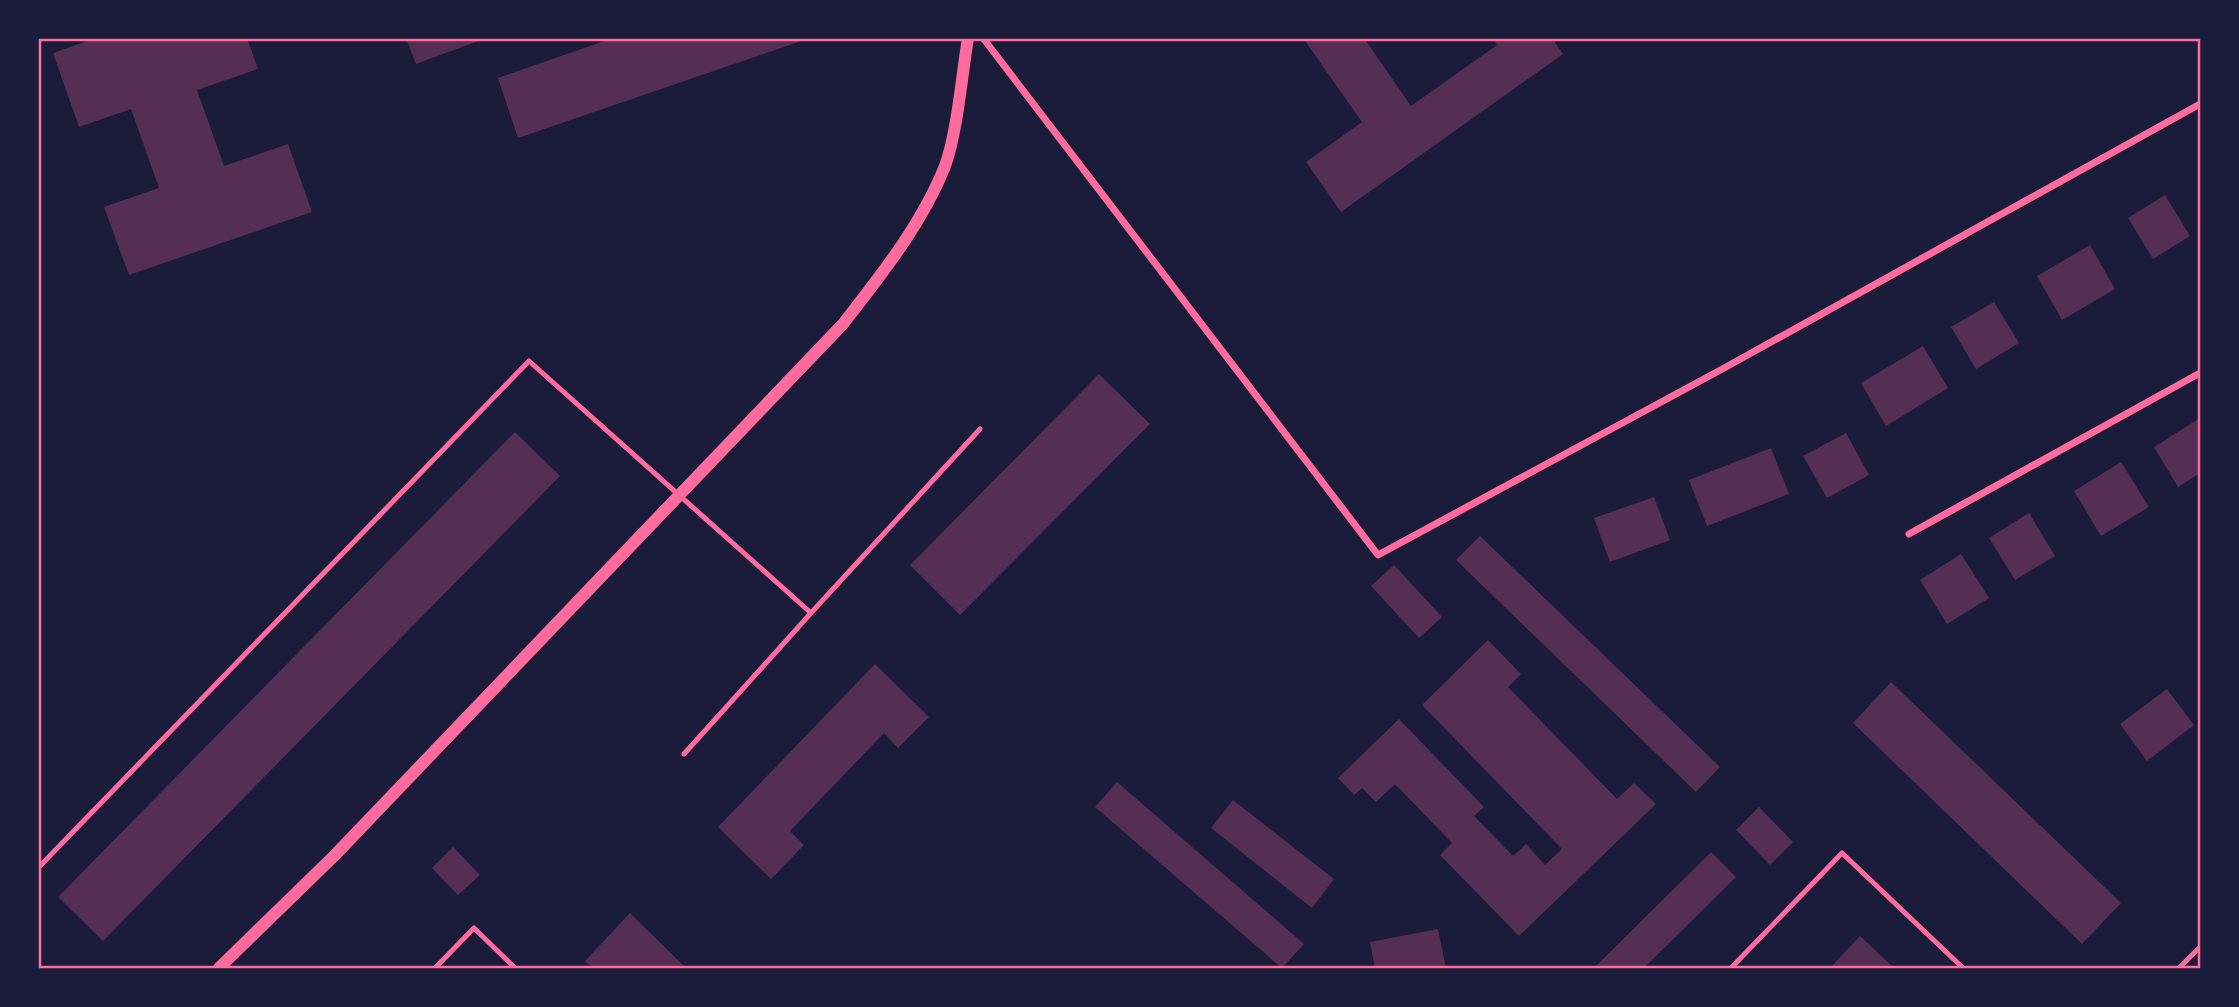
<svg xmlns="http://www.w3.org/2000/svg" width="2239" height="1007" font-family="Roboto,sans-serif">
	<rect width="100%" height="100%" fill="#1b1b3a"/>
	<g fill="#542f53">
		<path d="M96 38H247L258 69 197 90 224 166 288 144 312 212 129 275 104 207 159 188 131 109 79 127 53 53Z"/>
		<path d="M406 38H484V39L416 64Z"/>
		<path d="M613 38H807V39L518 138 498 78Z"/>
		<path d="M1303 38H1364L1411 106 1497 45 1492 38H1552L1563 54 1341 212 1306 162 1362 122Z"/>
		<path d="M2165 195 2190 236 2153 259 2128 218Z"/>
		<path d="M2090 245 2115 289 2062 320 2037 276Z"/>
		<path d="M1994 302 2019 343 1976 369 1951 327Z"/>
		<path d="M1923 346 1948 388 1886 426 1861 383Z"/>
		<path d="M1099 374 1150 424 960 615 910 565Z"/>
		<path d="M2200 418V473L2178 487 2154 447Z"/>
		<path d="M515 432 560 476 103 941 58 897Z"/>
		<path d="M1846 433 1869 475 1827 498 1803 456Z"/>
		<path d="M1771 448 1789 494 1707 526 1689 480Z"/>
		<path d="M2121 462 2149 507 2101 536 2074 491Z"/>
		<path d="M1654 497 1670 540 1610 562 1594 518Z"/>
		<path d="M2029 513 2055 556 2015 580 1989 538Z"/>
		<path d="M1480 536 1720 767 1696 792 1456 560Z"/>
		<path d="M1961 554 1989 598 1947 624 1920 580Z"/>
		<path d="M1394 565 1442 617 1419 638 1371 586Z"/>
		<path d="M1488 640 1521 674 1508 687 1617 799 1634 783 1656 804 1519 936 1440 855 1452 843 1395 784 1376 802 1362 788 1354 795 1338 778 1399 719 1484 807 1474 816 1513 856 1526 844 1545 865 1562 849 1422 705Z"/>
		<path d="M875 664 929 717 898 748 884 733 790 831 804 845 771 879 718 827Z"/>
		<path d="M1891 682 2121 903 2082 944 1853 723Z"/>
		<path d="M2167 689 2194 725 2147 761 2120 724Z"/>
		<path d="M1117 782 1304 944 1282 968 1095 807Z"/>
		<path d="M1233 800 1334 879 1312 908 1211 828Z"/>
		<path d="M1759 807 1793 842 1770 865 1736 830Z"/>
		<path d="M453 847 480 875 458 895 432 868Z"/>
		<path d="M1711 852 1736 877 1644 968H1594Z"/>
		<path d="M630 913 686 968H593L585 961Z"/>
		<path d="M1438 929 1446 968H1375L1370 942Z"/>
		<path d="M1860 936 1894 968H1830Z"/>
	</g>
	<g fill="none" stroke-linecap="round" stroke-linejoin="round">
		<g stroke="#ff6b9d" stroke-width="5">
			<path d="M811 613 980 429"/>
			<path d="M38 868 529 361 811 613 684 754"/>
			<path d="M435 968 474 928 515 968"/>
			<path d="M1731 968 1842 853 1963 968"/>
			<path d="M2179 968 2200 947"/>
		</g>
		<g stroke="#ff6b9d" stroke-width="7">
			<path d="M983 38 1378 555 1726 367 2200 104"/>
			<path d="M1909 534 2200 373"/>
		</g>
		<path stroke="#ff6b9d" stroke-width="12" d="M219 968 335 855 843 324C881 275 922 224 945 166 957 134 962 74 968 38"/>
	</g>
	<rect width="2239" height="1007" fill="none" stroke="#1b1b3a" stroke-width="80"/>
	<rect x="40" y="40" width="2159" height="927" fill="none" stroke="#ff6b9d" stroke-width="2.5"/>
</svg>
